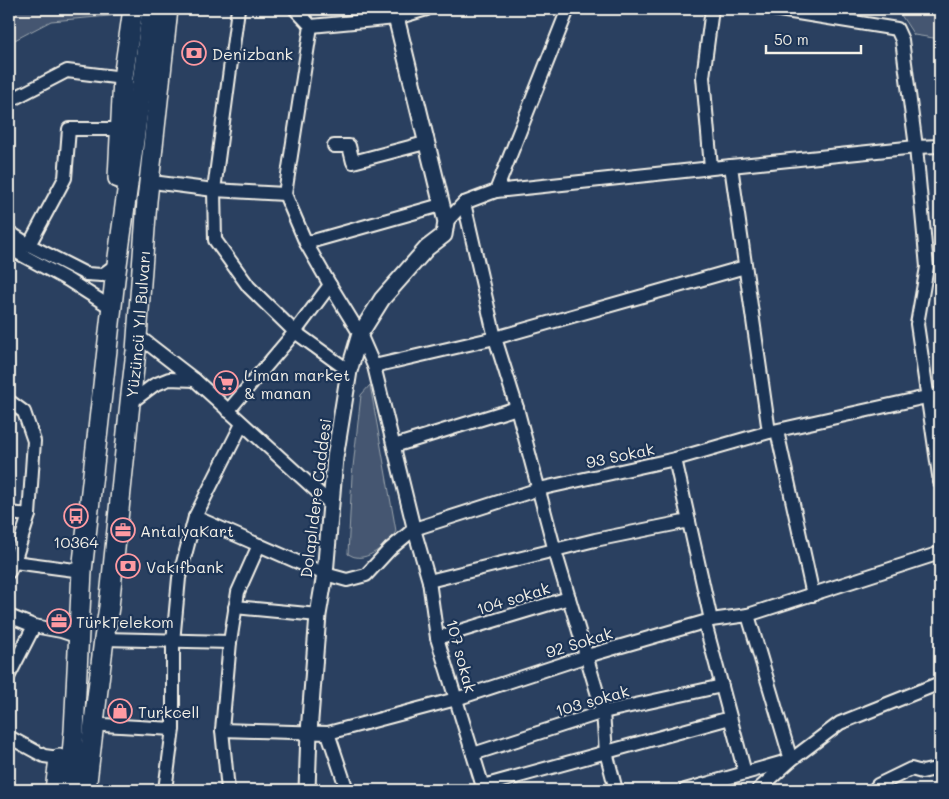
<svg xmlns="http://www.w3.org/2000/svg" width="949" height="799" font-family="Mali,sans-serif">
	<rect width="100%" height="100%" fill="#2a4060"/>
	<filter id="ink" filterUnits="userSpaceOnUse"><feTurbulence type="fractalNoise" baseFrequency=".02" numOctaves="2"/><feDisplacementMap in="SourceGraphic" scale="10" xChannelSelector="R" yChannelSelector="G"/><feConvolveMatrix kernelMatrix="1 2 1 2 8 2 1 2 1" color-interpolation-filters="sRGB"/></filter>
	<g filter="url(#ink)">
		<g fill="#445771" stroke="#9ca4ac">
			<path d="M9 9H123L121 15 51 21 9 43Z"/>
			<path d="M853 9H940V39L914 35 901 15Z"/>
			<path d="M370 385 396 531C390 543 369 560 356 557 353 557 351 555 348 554L352 476 361 395Z"/>
		</g>
		<g fill="none" stroke-linecap="round" stroke-linejoin="round">
			<g stroke="#f4f1e8" stroke-width="16">
				<g id="minor">
					<path d="M238 9 214 190 215 240 249 287 295 332 349 371"/>
					<path d="M295 9 311 26 396 18 427 9"/>
					<path d="M773 9 897 29 902 40 916 147 927 267 917 324 940 482"/>
					<path d="M311 26 285 194 306 243 330 285 360 334 374 366 414 529 429 581 437 638 484 790"/>
					<path d="M9 101 67 71 123 78"/>
					<path d="M334 146H349L353 162 425 143"/>
					<path d="M711 167 703 77 712 9"/>
					<path d="M160 183 214 190 285 194"/>
					<path d="M496 191 568 9"/>
					<path d="M464 203 495 338 517 408 555 551 603 712 606 752 616 790"/>
					<path d="M446 222 464 203 496 191 731 166"/>
					<path d="M9 232 29 245 86 274 102 275 113 267"/>
					<path d="M306 243 441 205"/>
					<path d="M9 248 68 280 112 308"/>
					<path d="M11 250 29 245 65 178 69 129H119"/>
					<path d="M142 339 195 380 331 504"/>
					<path d="M374 366 495 338 745 267"/>
					<path d="M9 401 24 412 34 441 29 515 14 562 9 572"/>
					<path d="M130 403 154 385 169 379 195 380"/>
					<path d="M228 411 295 332 330 285"/>
					<path d="M777 431 813 595"/>
					<path d="M769 432 731 166 916 147 940 146"/>
					<path d="M394 446 517 408"/>
					<path d="M675 459 711 620"/>
					<path d="M9 513 29 515"/>
					<path d="M195 517 325 574 347 580 366 575 390 549 414 529 539 489 675 459 769 432 940 394"/>
					<path d="M14 562 82 571"/>
					<path d="M429 581 595 540 689 521"/>
					<path d="M235 607 318 615"/>
					<path d="M9 616 34 626 61 631 76 636"/>
					<path d="M705 623 745 773"/>
					<path d="M437 638 569 598"/>
					<path d="M104 639 230 642"/>
					<path d="M9 675 34 626"/>
					<path d="M103 725 173 729"/>
					<path d="M222 730 328 733 456 699 587 656 711 620 748 615 940 553"/>
					<path d="M328 733 347 790"/>
					<path d="M9 737 44 756 59 758"/>
					<path d="M473 754 603 712 722 686"/>
					<path d="M483 786 730 718"/>
					<path d="M165 790 173 729V642L179 578 195 517 242 424"/>
					<path d="M228 790 222 730 230 642 238 592 259 545"/>
					<path d="M685 790 791 760 748 615"/>
					<path d="M758 790 791 760 840 723 940 683"/>
					<path d="M874 790 878 785 911 769 922 772 940 768"/>
				</g>
			</g>
			<g stroke="#f4f1e8" stroke-width="19">
				<path id="tertiary" d="M307 790 309 732 318 615 325 574 335 458 349 371 360 334 382 299 427 248 444 235 446 222 394 9"/>
			</g>
			<g stroke="#f4f1e8" stroke-width="22">
				<g id="primary">
					<path d="M118 178 123 78 133 9"/>
					<path d="M55 790 59 759"/>
					<path d="M69 790 74 731 82 571 115 279 152 9"/>
					<path id="s1" d="M86 790 104 639 109 607 130 403 136 351 147 201 168 9"/>
				</g>
			</g>
			<use href="#minor" stroke="#1d3557" stroke-width="12"/>
			<use href="#tertiary" stroke="#1d3557" stroke-width="15"/>
			<use href="#primary" stroke="#1d3557" stroke-width="19"/>
		</g>
	</g>
	<defs>
		<g id="bank-ring" transform="scale(1.25)"><circle r="9.5" fill="#1d3557" stroke="#ff9aa2" stroke-width="1.5"/><path d="M-6-4H6V4H-6ZM0-2.3a2.3 2.3 0 1 0 0 4.6a2.3 2.3 0 1 0 0-4.6Z" fill="#ff9aa2"/></g>
		<g id="supermarket-ring" transform="scale(1.25)"><circle r="9.5" fill="#1d3557" stroke="#ff9aa2" stroke-width="1.5"/><path d="M-6-5.5h2.5l.6 2H6L4.5 2H-2.5L-4.4-4H-6ZM-1.5 3.2a1.3 1.3 0 1 0 .1 0ZM3 3.2a1.3 1.3 0 1 0 .1 0Z" fill="#ff9aa2"/></g>
		<g id="bus-ring" transform="scale(1.25)"><circle r="9.5" fill="#1d3557" stroke="#ff9aa2" stroke-width="1.5"/><path d="M-5-6H5V4H4V6H2V4H-2V6H-4V4H-5ZM-3.5-4V0h7V-4ZM-3.5 1.2v1.5H-2V1.2ZM2 1.2v1.5H3.5V1.2Z" fill="#ff9aa2"/></g>
		<g id="office-ring" transform="scale(1.25)"><circle r="9.5" fill="#1d3557" stroke="#ff9aa2" stroke-width="1.5"/><path d="M-6-3h4V-5.5h4V-3h4V5H-6ZM-1-4.5V-3h2v-1.5ZM-6 0V1H6V0Z" fill="#ff9aa2"/></g>
		<g id="shop-ring" transform="scale(1.25)"><circle r="9.5" fill="#1d3557" stroke="#ff9aa2" stroke-width="1.5"/><path d="M-5-2.5h2.3a2.7 3.5 0 0 1 5.4 0H5L5.5 6h-11ZM-1.5-2.5h3a1.5 2.3 0 0 0-3 0Z" fill="#ff9aa2"/></g>
	</defs>
	<g fill-rule="evenodd">
		<use href="#bank-ring" x="194" y="53"/>
		<use href="#supermarket-ring" x="226" y="383"/>
		<use href="#bus-ring" x="76" y="516"/>
		<use href="#office-ring" x="123" y="530"/>
		<use href="#bank-ring" x="128" y="566"/>
		<use href="#office-ring" x="59" y="621"/>
		<use href="#shop-ring" x="120" y="711"/>
	</g>
	<g text-anchor="middle" dominant-baseline="central" stroke-width="4.5" stroke-linejoin="round" paint-order="stroke">
		<g font-size="16" fill="#f4f1e8" stroke="#1d3557" text-anchor="start">
			<text x="212" y="53">Denizbank</text>
			<text x="244" y="374">Liman market<tspan x="244" dy="18">&amp; manan</tspan></text>
			<text x="140" y="530">AntalyaKart</text>
			<text x="76" y="541" text-anchor="middle">10364</text>
			<text x="146" y="566">Vakıfbank</text>
			<text x="76" y="621">TürkTelekom</text>
			<text x="138" y="711">Turkcell</text>
		</g>
		<g font-size="16" fill="#f4f1e8" stroke="#1d3557">
			<text stroke="none"><textPath href="#s1" startOffset="469">Yüzüncü Yıl Bulvarı</textPath></text>
			<text transform="translate(620 455) rotate(-12)">93 Sokak</text>
			<text transform="translate(315 498) rotate(-83)">Dolaplıdere Caddesi</text>
			<text transform="translate(513 598) rotate(-17)">104 sokak</text>
			<text transform="translate(579 642) rotate(-17)">92 Sokak</text>
			<text transform="translate(462 656) rotate(75)">107 sokak</text>
			<text transform="translate(592 700) rotate(-16)">103 sokak</text>
		</g>
	</g>
	<rect width="949" height="799" fill="none" stroke="#1d3557" stroke-width="30"/>
	<rect x="15" y="15" width="919" height="769" fill="none" stroke="#f4f1e8" stroke-width="2" filter="url(#ink)"/>
	<path d="M766 45v8h95v-8" fill="none" stroke="#f4f1e8" stroke-width="2.5"/>
	<text x="774" y="45" font-size="15" fill="#f4f1e8" stroke="#1d3557" stroke-width="4" paint-order="stroke">50 m</text>
</svg>
